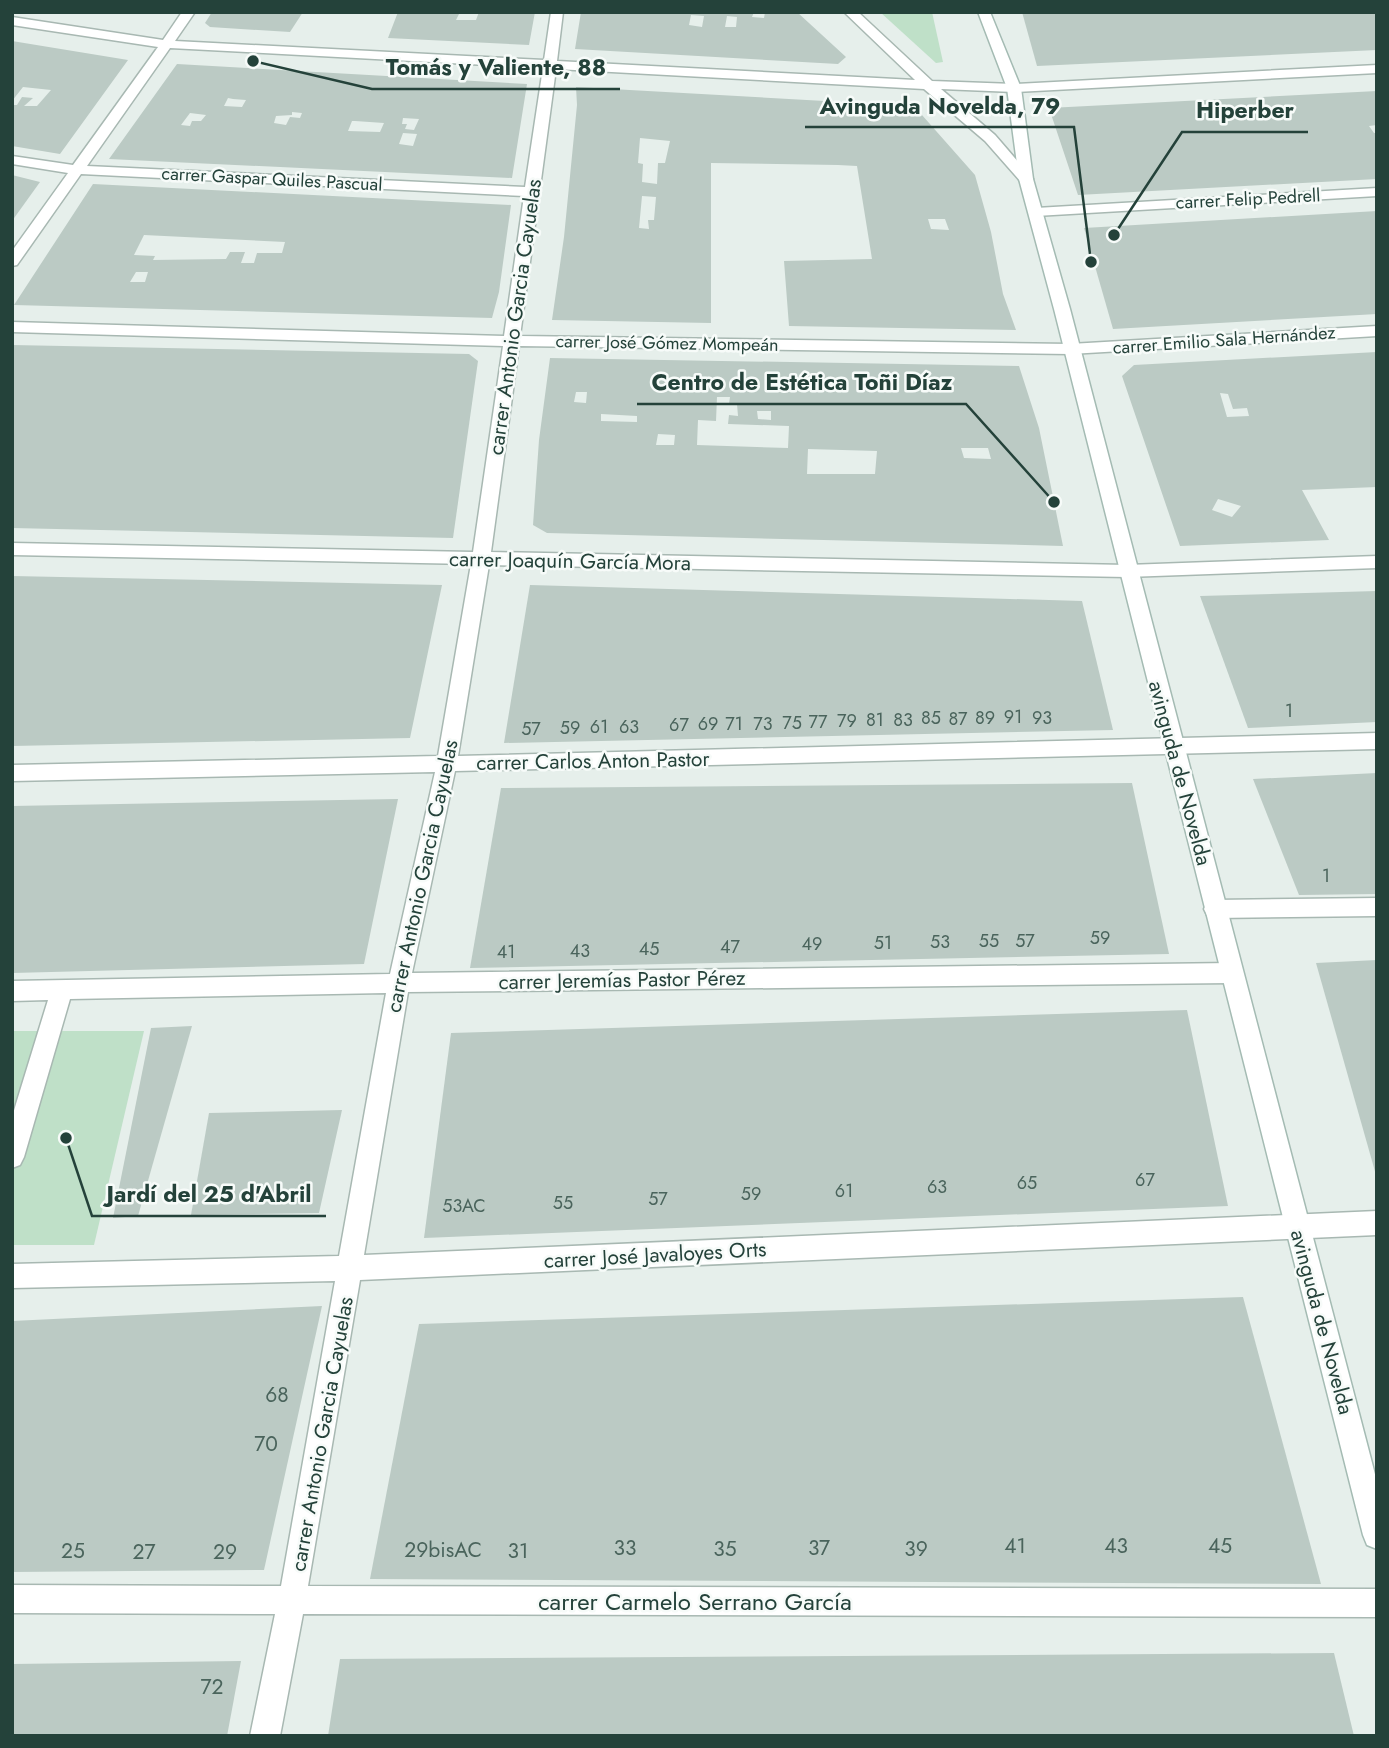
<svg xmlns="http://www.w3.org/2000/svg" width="1389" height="1748" font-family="Jost,sans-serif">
	<rect width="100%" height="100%" fill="#e6efeb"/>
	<g fill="#bfe0c8">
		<path d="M880 12H932L943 62 936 63Z"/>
		<path d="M12 1031H144L94 1245H12Z"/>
	</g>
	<g fill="#bbcac4" fill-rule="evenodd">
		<path d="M212 12H303L290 32 210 27 205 23Z"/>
		<path d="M398 12H460L456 20H476L479 12H535L529 45 388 38Z"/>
		<path d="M581 12H754L752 17 764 18 765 12H797L846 57 838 64 575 49ZM691 15 704 16 702 27 689 25ZM727 16 737 17 736 27H725Z"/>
		<path d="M1022 12H1377V50L1037 66Z"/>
		<path d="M12 41 128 60 60 154 12 146V105H17L22 97 33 98 24 106H37L51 90 23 87 12 101Z"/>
		<path d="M177 64 527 84 512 178 109 159ZM228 98 233 99 246 100 242 107 224 106ZM292 112 302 113 300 118 290 117 286 125 274 123 276 116 292 115ZM190 113 206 115 201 121H192L190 126 181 125ZM403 118 419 119 414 130 405 129 407 124H402ZM352 121H355L384 123 380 132 348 131ZM403 133 417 134 413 146 399 144Z"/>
		<path d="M576 87 914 106 975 175 991 232 1003 294 1016 330 789 326 784 261 872 259 857 166 838 165 711 163V323L552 320 564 237 577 105ZM640 138 670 141 665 163H658L657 184 642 182 643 164 638 163ZM642 196 656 197 654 220H648L649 229 639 228ZM928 219H945L949 230 931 229Z"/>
		<path d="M1377 91V125L1369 126 1374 133H1377V179L1078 195 1049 108Z"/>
		<path d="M12 175 40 182 12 221Z"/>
		<path d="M93 184 511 205 499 292 492 318 14 305ZM144 235 285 242 282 253H257L254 263H241L245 252H230L226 259 153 260 155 256 134 255ZM136 272H148L145 282H130Z"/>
		<path d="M1377 211V314L1113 329 1084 228Z"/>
		<path d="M12 345 469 354 478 361 453 538 12 528Z"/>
		<path d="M1377 352V487L1302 490 1329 540 1180 546 1122 376 1134 365ZM1220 393 1228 394 1233 409 1247 408 1249 416 1227 417ZM1218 499 1241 506 1232 517 1212 510Z"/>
		<path d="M550 358 1019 366 1039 428 1063 546 547 533 533 525 539 440ZM576 392H587L586 403 574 402ZM717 397H730L729 404H737L738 416 729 415 728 424 789 426 788 448 697 445 698 420 716 421ZM757 411H771V420L758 419ZM601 414 637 416V422L601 421ZM658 434 675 435 674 445H656ZM961 448H988L991 459 964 458ZM808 449 877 451 875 474H807Z"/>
		<path d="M12 576 442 585 410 738 12 746Z"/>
		<path d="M530 585 1082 601 1113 730 504 743Z"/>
		<path d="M1377 591V722L1248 728 1200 596Z"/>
		<path d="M1377 773V894L1299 895 1253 779Z"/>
		<path d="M1132 783 1169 954 470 968 501 788Z"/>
		<path d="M398 799 364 964 12 973V806Z"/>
		<path d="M1377 960V1175H1376L1316 963Z"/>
		<path d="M1187 1010 1228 1206 424 1238 451 1033Z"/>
		<path d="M192 1026 138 1216 113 1218 151 1028Z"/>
		<path d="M342 1110 319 1213 191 1215 209 1113Z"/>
		<path d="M1243 1297 1321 1584 370 1579 419 1324Z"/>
		<path d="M322 1306 264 1570 12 1572V1321Z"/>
		<path d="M1334 1653 1354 1736H328L340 1659Z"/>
		<path d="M241 1661 227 1736H12V1664Z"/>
	</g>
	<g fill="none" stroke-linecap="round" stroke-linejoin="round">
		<g stroke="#a8b8b2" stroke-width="3">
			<g id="street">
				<path d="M182 12H195L175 41 544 60 551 12H563L557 61 915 80 844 12H858L932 81 1014 84 1377 65V73L1014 92 941 89 995 135 1033 179 1026 183 1021 182 985 141 924 89 556 69 520 336 1070 344 1377 326V336L1070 354 519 346 491 552 1127 565 1377 556V568L1127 577 489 565 458 756 1377 733V749L455 771 412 973 1232 963 1240 966 1243 973 1240 980 1232 983 408 992 364 1255 1377 1211V1235L360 1280 308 1586 1377 1589V1617L303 1614 280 1736H250L275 1614 12 1613V1585L281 1586 335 1281 12 1288V1264L339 1256 386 993 70 999 24 1157 20 1165 12 1168V1117L48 1000 12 1001V981L390 974 435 772 12 781V765L438 756 471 564 12 555V543L473 552 503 346 12 332V322L504 336 524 196 81 174 17 265 12 266V251L68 173 12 164V156L73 165 158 47 12 25V17L163 40ZM170 48 543 68 525 187 87 166Z"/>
				<path d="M1377 188V196L1036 216 1029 212 1036 208Z"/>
				<path d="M1377 898V916L1215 918 1207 915 1204 909 1207 903 1215 900Z"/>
			</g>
		</g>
		<g stroke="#a4bbb3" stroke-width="3">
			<path id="secondary" d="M978 12H990L1021 88 1033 179 1070 309 1377 1482V1549L1367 1545 1363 1535 1054 309 1019 179 1007 88Z"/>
		</g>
		<use href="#street" fill="#fff" fill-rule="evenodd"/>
		<use href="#secondary" fill="#fff" fill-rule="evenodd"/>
	</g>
	<g text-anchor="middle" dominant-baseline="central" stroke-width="5" stroke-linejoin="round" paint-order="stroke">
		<g font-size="18" fill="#24423a" stroke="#f7fbf9">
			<text transform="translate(272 179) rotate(3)">carrer Gaspar Quiles Pascual</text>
			<text transform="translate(1248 199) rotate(-3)">carrer Felip Pedrell</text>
			<text transform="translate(1224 340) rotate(-4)">carrer Emilio Sala Hernández</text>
			<text transform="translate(667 343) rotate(1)">carrer José Gómez Mompeán</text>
		</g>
		<g font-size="18" fill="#4a645c">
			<text x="1289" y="711">1</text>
			<text x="1013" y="717">91</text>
			<text x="931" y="718">85</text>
			<text x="985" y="718">89</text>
			<text x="1042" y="718">93</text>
			<text x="958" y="719">87</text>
			<text x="875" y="720">81</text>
			<text x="903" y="720">83</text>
			<text x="847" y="721">79</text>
			<text x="818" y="722">77</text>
			<text x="792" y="723">75</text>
			<text x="708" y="724">69</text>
			<text x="734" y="724">71</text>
			<text x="763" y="724">73</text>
			<text x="679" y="725">67</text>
			<text x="599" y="727">61</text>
			<text x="629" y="727">63</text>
			<text x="570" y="728">59</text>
			<text x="531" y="729">57</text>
			<text x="1326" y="876">1</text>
			<text x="1100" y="938">59</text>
			<text x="989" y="941">55</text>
			<text x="1025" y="941">57</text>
			<text x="940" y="942">53</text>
			<text x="883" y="943">51</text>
			<text x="812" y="944">49</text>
			<text x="730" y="947">47</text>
			<text x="649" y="949">45</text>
			<text x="580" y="951">43</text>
			<text x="506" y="952">41</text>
			<text x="1145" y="1180">67</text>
			<text x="1027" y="1183">65</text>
			<text x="937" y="1187">63</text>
			<text x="844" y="1191">61</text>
			<text x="751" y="1194">59</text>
			<text x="658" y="1199">57</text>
			<text x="563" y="1203">55</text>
			<text x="464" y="1206">53AC</text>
		</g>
		<g font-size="21" fill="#24423a" stroke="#f7fbf9">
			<text transform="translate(515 317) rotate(-82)">carrer Antonio Garcia Cayuelas</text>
			<text transform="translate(570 561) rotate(1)">carrer Joaquín García Mora</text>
			<text transform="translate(593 761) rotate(-1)">carrer Carlos Anton Pastor</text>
			<text transform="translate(1180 773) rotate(75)">avinguda de Novelda</text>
			<text transform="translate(422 876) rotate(-78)">carrer Antonio Garcia Cayuelas</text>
			<text transform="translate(622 980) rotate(-1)">carrer Jeremías Pastor Pérez</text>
			<text transform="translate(655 1255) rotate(-3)">carrer José Javaloyes Orts</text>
			<text transform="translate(1322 1322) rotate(75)">avinguda de Novelda</text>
			<text transform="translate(322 1434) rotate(-80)">carrer Antonio Garcia Cayuelas</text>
		</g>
		<g font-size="21" fill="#4a645c">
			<text x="277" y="1395">68</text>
			<text x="266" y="1444">70</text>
			<text x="1015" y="1546">41</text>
			<text x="1116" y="1546">43</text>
			<text x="1220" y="1546">45</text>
			<text x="625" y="1548">33</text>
			<text x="819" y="1548">37</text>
			<text x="725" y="1549">35</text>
			<text x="916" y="1549">39</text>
			<text x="443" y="1550">29bisAC</text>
			<text x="73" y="1551">25</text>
			<text x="518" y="1551">31</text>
			<text x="144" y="1552">27</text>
			<text x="225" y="1552">29</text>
			<text x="212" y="1687">72</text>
		</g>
		<g font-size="24" fill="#24423a" stroke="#f7fbf9">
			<text x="695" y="1601">carrer Carmelo Serrano García</text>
		</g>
	</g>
	<path fill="none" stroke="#24423a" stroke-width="2.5" d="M253 61L372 89H620M1091 262L1074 127H805M1114 235L1182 132H1308M1054 502L966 404H637M66 1138L92 1216H326"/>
	<g fill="#24423a" stroke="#f7fbf9" stroke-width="2.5">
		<circle cx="253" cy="61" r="7"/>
		<circle cx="1091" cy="262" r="7"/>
		<circle cx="1114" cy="235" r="7"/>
		<circle cx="1054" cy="502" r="7"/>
		<circle cx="66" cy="1138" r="7"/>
	</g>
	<g font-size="23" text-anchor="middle" font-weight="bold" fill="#24423a" stroke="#f7fbf9" stroke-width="5" stroke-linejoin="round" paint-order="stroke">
		<text x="496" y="75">Tomás y Valiente, 88</text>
		<text x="940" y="114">Avinguda Novelda, 79</text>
		<text x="1245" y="118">Hiperber</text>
		<text x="802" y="390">Centro de Estética Toñi Díaz</text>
		<text x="209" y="1202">Jardí del 25 d'Abril</text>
	</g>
	<rect width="1389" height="1748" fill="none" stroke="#24423a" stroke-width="28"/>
</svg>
